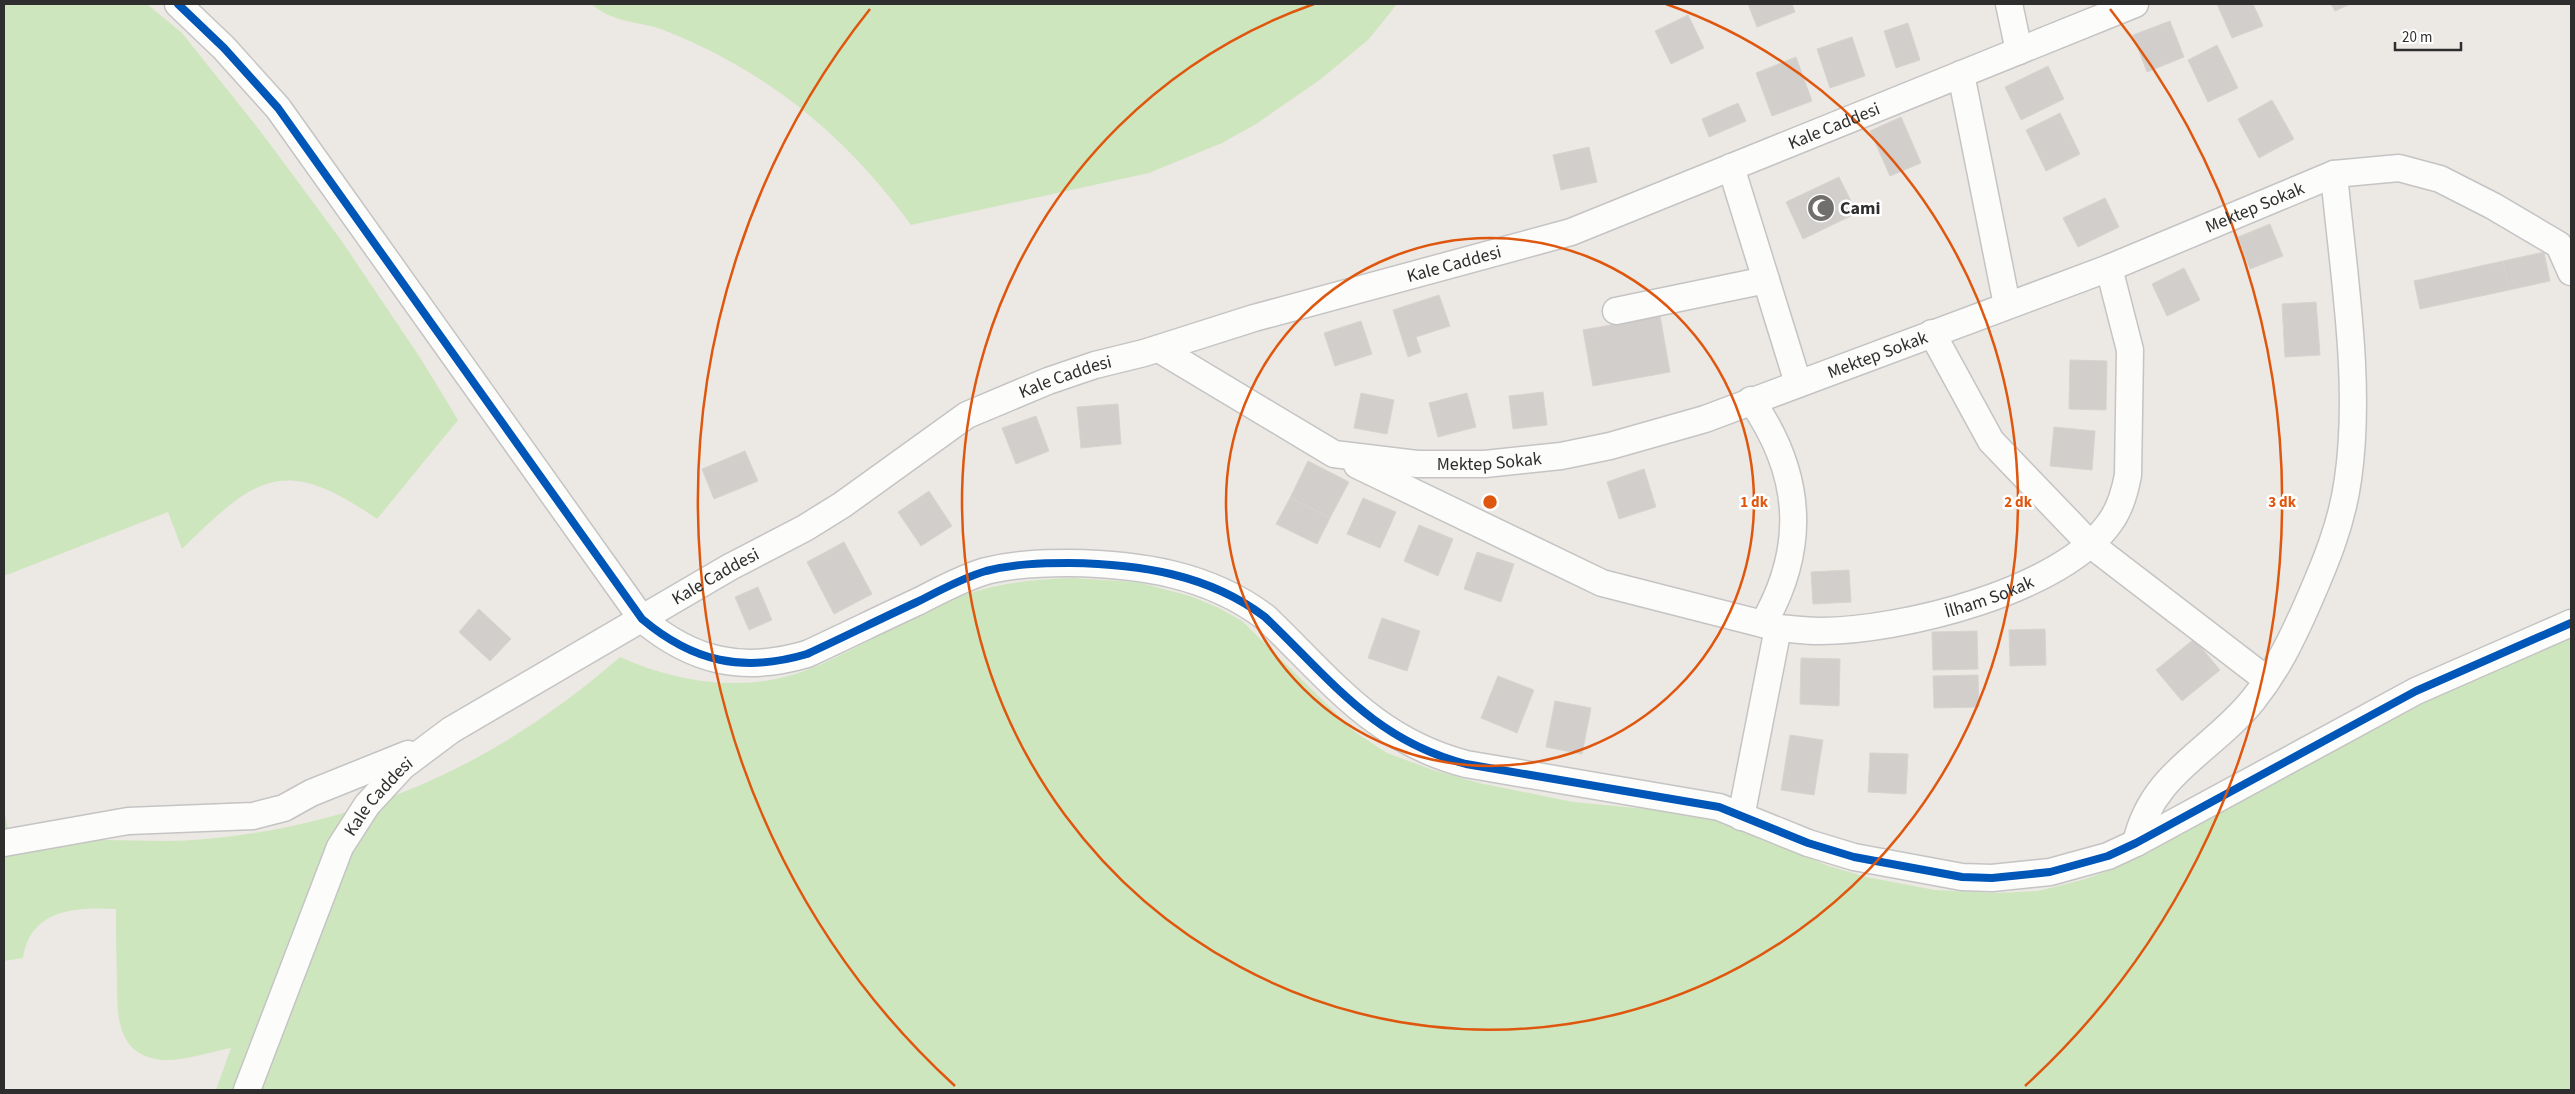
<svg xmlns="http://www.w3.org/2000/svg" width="2575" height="1094" font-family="'Source Sans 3',sans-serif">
	<rect width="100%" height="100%" fill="#ece8e4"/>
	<g fill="#cee6be">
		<path d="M4 4H147L182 33 261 132 341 240 421 359 458 420 377 519C284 454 256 476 182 549L168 512 4 576Z"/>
		<path d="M591 4H1397L1369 39 1321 79 1256 124 1222 143 1149 173 911 225C850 142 780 81 685 39 673 34 659 27 646 25 625 21 608 18 591 4Z"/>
		<path d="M1072 578 1137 582 1190 596 1217 607 1242 621 1355 732 1387 753 1433 770 1479 783 1573 802 1699 814 1829 866 1866 877 1935 890 1996 893 2038 891 2082 880 2105 872 2454 687 2571 638V1090H216L231 1048C210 1052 184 1061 163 1060 114 1056 117 1011 117 974 116 953 116 931 116 909 76 907 30 909 23 958L4 961V808L11 846C43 843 74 840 106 840 135 840 164 842 193 840 358 828 496 765 620 657 678 683 742 693 804 671 837 659 870 639 902 624 922 614 943 601 964 595 999 583 1035 579 1072 578Z"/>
	</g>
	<g fill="#d1cecb" stroke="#d7d4d0">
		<path d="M1748 4H1792L1795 12 1757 27Z"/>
		<path d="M2217 4H2253L2263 26 2232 38Z"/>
		<path d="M2331 4H2350L2335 11Z"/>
		<path d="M1688 15 1704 48 1671 64 1655 31Z"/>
		<path d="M2170 21 2184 57 2147 72 2133 35Z"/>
		<path d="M1908 23 1920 60 1896 68 1884 31Z"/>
		<path d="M1852 37 1865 76 1830 88 1817 49Z"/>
		<path d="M2217 45 2238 88 2208 102 2188 60Z"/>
		<path d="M1796 57 1812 101 1772 116 1756 73Z"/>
		<path d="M2048 66 2064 99 2021 120 2005 87Z"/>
		<path d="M2272 100 2294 139 2259 158 2238 119Z"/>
		<path d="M1738 103 1746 121 1709 137 1702 119Z"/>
		<path d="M2060 113 2080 154 2046 171 2026 130Z"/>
		<path d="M1901 117 1921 163 1890 176 1870 131Z"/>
		<path d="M1589 147 1597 182 1561 190 1553 155Z"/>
		<path d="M1839 177 1857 213 1803 239 1786 202Z"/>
		<path d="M2105 198 2119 227 2078 247 2063 218Z"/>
		<path d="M2270 224 2283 256 2250 269 2238 237Z"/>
		<path d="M2544 252 2550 281 2509 290 2503 261Z"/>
		<path d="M2503 261 2509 290 2420 309 2414 281Z"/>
		<path d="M2184 268 2200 300 2167 316 2152 284Z"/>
		<path d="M1439 295 1450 326 1416 337 1421 352 1408 357 1393 310Z"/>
		<path d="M2316 302 2320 355 2285 357 2282 304Z"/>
		<path d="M1660 316 1670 372 1593 386 1583 330Z"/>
		<path d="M1361 321 1372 354 1335 366 1324 333Z"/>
		<path d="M2070 360 2107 361 2106 410 2069 409Z"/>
		<path d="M1543 392 1547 425 1513 429 1509 396Z"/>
		<path d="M1361 393 1394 400 1387 434 1354 428Z"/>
		<path d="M1467 393 1476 427 1438 437 1429 403Z"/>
		<path d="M1118 404 1121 444 1081 448 1077 407Z"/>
		<path d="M1036 416 1049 451 1016 464 1002 428Z"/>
		<path d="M2054 427 2095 431 2092 470 2050 466Z"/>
		<path d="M745 451 758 481 714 499 702 469Z"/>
		<path d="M1308 461 1349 482 1330 518 1290 498Z"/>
		<path d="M1644 469 1656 507 1619 519 1607 482Z"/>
		<path d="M929 491 952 526 921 546 898 512Z"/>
		<path d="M1290 498 1330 518 1317 544 1276 524Z"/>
		<path d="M1363 498 1396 512 1380 548 1347 534Z"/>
		<path d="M1419 525 1453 539 1438 576 1404 561Z"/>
		<path d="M844 542 872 594 834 614 807 562Z"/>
		<path d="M1477 552 1514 564 1501 602 1464 589Z"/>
		<path d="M1849 570 1851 602 1813 604 1811 572Z"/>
		<path d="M758 587 772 620 749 630 735 597Z"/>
		<path d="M479 609 511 639 490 661 459 632Z"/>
		<path d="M1382 618 1420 631 1407 671 1368 658Z"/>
		<path d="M2045 629 2046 665 2010 666 2009 630Z"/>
		<path d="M1977 631 1978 669 1933 670 1932 632Z"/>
		<path d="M2194 639 2220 670 2182 701 2156 670Z"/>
		<path d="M1801 658 1840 659 1839 706 1800 704Z"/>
		<path d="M1978 675 1979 707 1934 708 1933 676Z"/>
		<path d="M1498 676 1534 690 1517 733 1481 718Z"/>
		<path d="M1555 701 1591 708 1582 754 1546 747Z"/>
		<path d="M1790 735 1823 740 1814 795 1781 790Z"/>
		<path d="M1870 753 1908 754 1906 794 1868 792Z"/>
	</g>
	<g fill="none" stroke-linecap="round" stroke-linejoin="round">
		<g stroke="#c5c4c5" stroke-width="29">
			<g id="minor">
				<path d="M178 4 224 48 278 108 642 619C693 662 743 673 807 654 844 637 880 619 917 602 939 591 962 578 986 571 1014 564 1040 563 1069 563 1139 564 1208 574 1265 617 1331 680 1374 740 1466 764L1719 807 1808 843 1854 857 1962 877 1992 878 2050 872 2108 856 2136 843 2416 691 2571 623"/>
				<path d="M2009 4 2019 51"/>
				<path d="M1961 74 2007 305"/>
				<path d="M1731 167 1798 383"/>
				<path d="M1616 311 1766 280"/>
				<path d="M1932 333 1991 441 2090 544 2267 680"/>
				<path id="s1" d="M1159 349 1334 454 1417 464H1485L1561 456 1610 446 1705 419 2109 268 2334 174 2399 168 2440 179 2493 206 2559 245 2571 272"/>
				<path d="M1751 400C1802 473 1808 546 1763 624"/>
				<path d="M1357 465 1602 583 1778 628"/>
				<path id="s2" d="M1741 817 1778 628C1792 629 1806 631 1820 631 1900 631 2064 591 2111 521 2121 507 2125 491 2128 475L2130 350 2109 268"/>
				<path d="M4 843 128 821 253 816 284 808 311 793 408 754"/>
				<path d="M2136 843C2152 772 2210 753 2253 700 2277 670 2292 639 2307 605 2325 564 2342 524 2348 479 2362 382 2343 272 2334 174"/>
				<path id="s3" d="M247 1090 340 847 367 805 403 766 451 730 730 567 805 528 842 505 967 415 1048 381 1095 365 1144 353 1254 318 1571 232 2135 4"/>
			</g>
		</g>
		<use href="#minor" stroke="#fcfcfb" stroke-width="26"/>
		<g stroke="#fff" stroke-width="11">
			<path id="cycleway" d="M178 4 224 48 278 108 642 619C693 662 743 673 807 654 844 637 880 619 917 602 939 591 962 578 986 571 1014 564 1040 563 1069 563 1139 564 1208 574 1265 617 1331 680 1374 740 1466 764L1719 807 1808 843 1854 857 1962 877 1992 878 2050 872 2108 856 2136 843 2416 691 2571 623"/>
		</g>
		<use href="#cycleway" stroke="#0057b8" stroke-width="8"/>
	</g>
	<g fill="none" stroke="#df570e" stroke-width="2.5">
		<circle cx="1490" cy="502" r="264"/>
		<path d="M1666 4A528 528 0 1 1 1314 4"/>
		<path d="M955 1086A792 792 0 0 1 870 9M2110 9A792 792 0 0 1 2025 1086"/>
	</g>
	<defs>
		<g id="mosque-disc" transform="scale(1.4375)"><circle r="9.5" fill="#706f6e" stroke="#fff"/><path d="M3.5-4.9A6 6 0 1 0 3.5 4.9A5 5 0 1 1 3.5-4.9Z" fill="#fff"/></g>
	</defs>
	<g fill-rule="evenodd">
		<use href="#mosque-disc" x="1821" y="208"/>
	</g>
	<g text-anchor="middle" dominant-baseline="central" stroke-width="5" stroke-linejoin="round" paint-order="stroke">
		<g font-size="18" fill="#2e2e2e" stroke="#fff">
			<text stroke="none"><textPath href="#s3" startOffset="1944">Kale Caddesi</textPath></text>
			<text stroke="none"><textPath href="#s1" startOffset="1170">Mektep Sokak</textPath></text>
			<text stroke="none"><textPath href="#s3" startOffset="1539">Kale Caddesi</textPath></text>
			<text stroke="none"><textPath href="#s1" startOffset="765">Mektep Sokak</textPath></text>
			<text stroke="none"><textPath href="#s3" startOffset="1134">Kale Caddesi</textPath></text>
			<text stroke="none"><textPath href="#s1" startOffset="360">Mektep Sokak</textPath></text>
			<text stroke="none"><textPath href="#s3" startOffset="729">Kale Caddesi</textPath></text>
			<text stroke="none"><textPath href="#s2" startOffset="408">İlham Sokak</textPath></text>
			<text stroke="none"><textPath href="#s3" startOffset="324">Kale Caddesi</textPath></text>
		</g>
		<g font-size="18" font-weight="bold" fill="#2e2e2e" stroke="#fff" text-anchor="start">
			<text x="1840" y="208">Cami</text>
		</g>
	</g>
	<circle cx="1490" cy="502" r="8" fill="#df570e" stroke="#fff" stroke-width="2.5"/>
	<g font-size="15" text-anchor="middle" font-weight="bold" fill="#df570e" stroke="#fff" stroke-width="5" stroke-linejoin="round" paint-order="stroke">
		<text x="1754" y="507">1 dk</text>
		<text x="2018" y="507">2 dk</text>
		<text x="2282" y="507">3 dk</text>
	</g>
	<rect width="2575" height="1094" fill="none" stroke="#2e2e2e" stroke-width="10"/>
	<path d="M2395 42v8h66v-8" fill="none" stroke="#2e2e2e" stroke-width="2.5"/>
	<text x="2402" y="42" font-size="15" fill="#2e2e2e" stroke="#ffffff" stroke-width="4" paint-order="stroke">20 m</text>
</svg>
